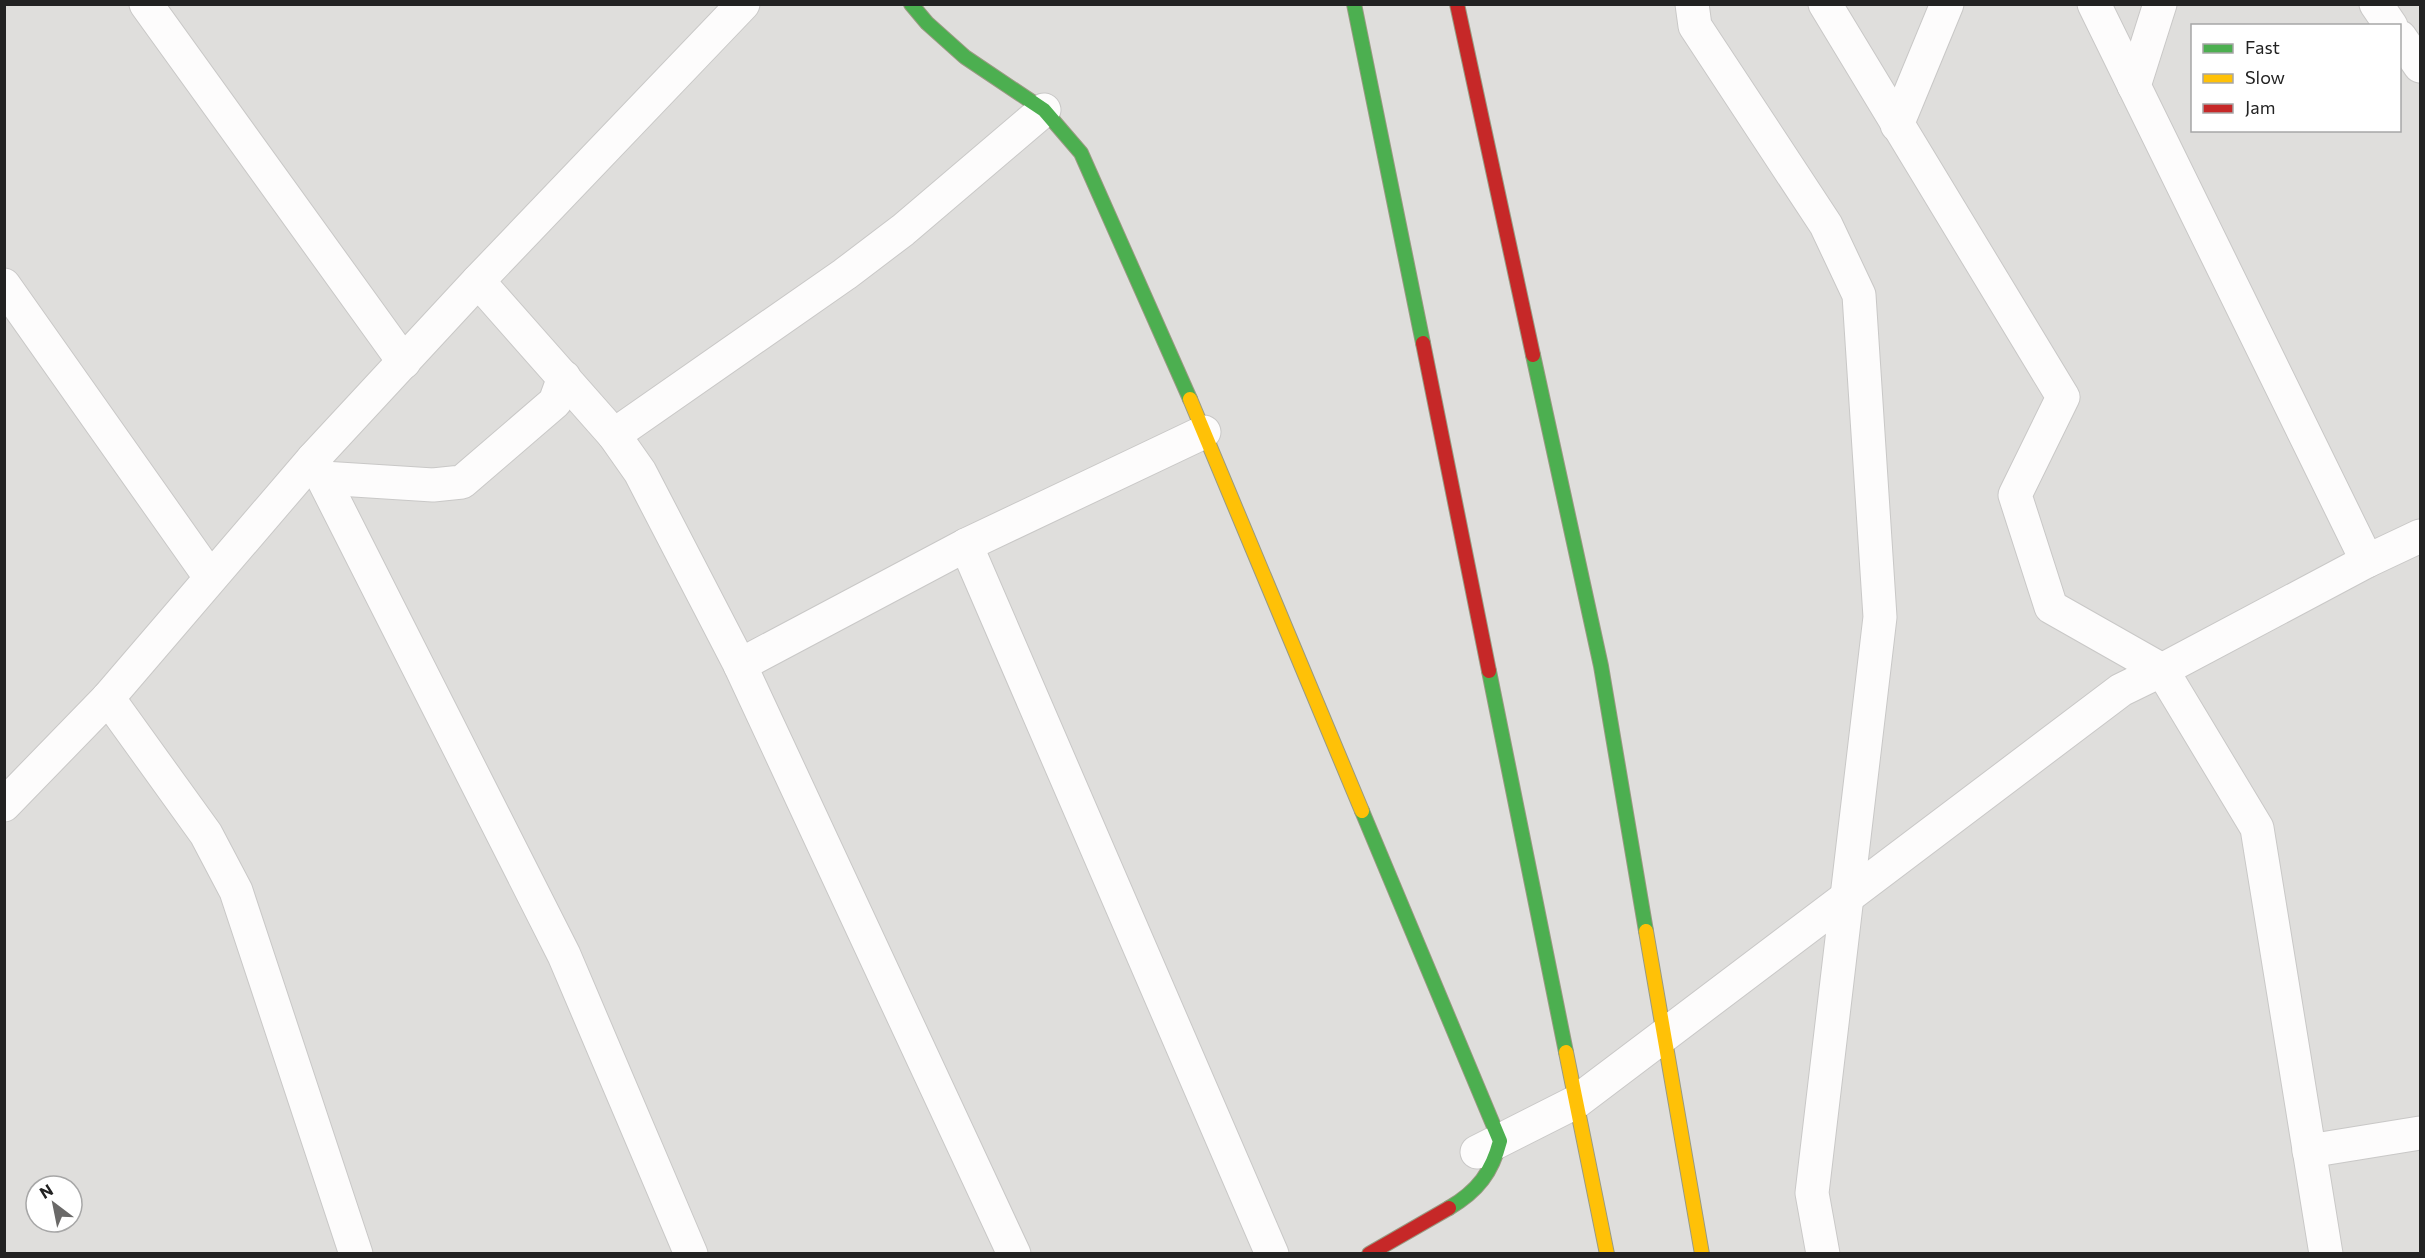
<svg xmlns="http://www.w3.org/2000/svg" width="2425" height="1258" font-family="Commissioner,sans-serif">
	<rect width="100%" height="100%" fill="#f0eeeb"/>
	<path fill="#dfdedc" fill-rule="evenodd" d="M5 5H2420V1253H5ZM2192 26H2400V130H2192ZM36 1186H72V1222H36Z"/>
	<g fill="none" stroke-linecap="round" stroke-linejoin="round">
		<g stroke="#c9c8c7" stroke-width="35">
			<g id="street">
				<path d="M146 4 404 362"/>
				<path d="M1692 4 1695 26 1826 225 1859 295 1880 617 1812 1193 1823 1254"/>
				<path d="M1825 4 2063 397 2015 495 2051 607 2162 670"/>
				<path d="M2094 4 2367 561"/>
				<path d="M2376 4 2391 26"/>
				<path d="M2400 37 2420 66"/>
				<path d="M2134 86 2160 4"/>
				<path d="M1897 125 1947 4"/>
				<path d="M478 281 614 435 640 472 740 665 1014 1254"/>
				<path d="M4 285 210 577"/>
				<path d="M614 435 845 274 903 230 1044 110"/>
				<path d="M313 459 564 955 691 1254"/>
				<path d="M323 478 433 485 462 482 555 402 564 377"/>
				<path d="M966 545 1272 1254"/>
				<path d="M740 665 966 545 1204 432"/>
				<path d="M108 698 206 834 236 891 356 1254"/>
				<path d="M4 805 108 698 313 459 478 281 743 4"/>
				<path d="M2309 1151 2420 1133"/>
				<path d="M1477 1152 1576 1102 2121 690 2162 670"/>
				<path d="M2326 1254 2257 828 2162 670 2367 561 2420 536"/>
			</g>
		</g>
		<g stroke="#999a82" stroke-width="16">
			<g id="fast">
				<path d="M911 4 927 23 965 57 1044 110 1081 153 1190 399"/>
				<path d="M1354 4 1423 343"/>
				<path d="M1533 355 1601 666 1646 931"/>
				<path d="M1489 671 1566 1052"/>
				<path d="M1362 811 1500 1141C1492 1172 1478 1191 1449 1208"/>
			</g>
		</g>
		<g stroke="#999a82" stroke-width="16">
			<g id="slow">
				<path d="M1190 399 1362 811"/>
				<path d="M1646 931 1702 1254"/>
				<path d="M1566 1052 1607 1254"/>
			</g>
		</g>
		<g stroke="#999a82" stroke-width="16">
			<g id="jam">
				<path d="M1457 4 1533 355"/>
				<path d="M1423 343 1489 671"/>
				<path d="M1369 1254 1449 1208"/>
			</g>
		</g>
		<use href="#street" stroke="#fdfcfc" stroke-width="33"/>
		<use href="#fast" stroke="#4caf50" stroke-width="14"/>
		<use href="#slow" stroke="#ffc107" stroke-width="14"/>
		<use href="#jam" stroke="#c62828" stroke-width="14"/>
	</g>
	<rect width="2425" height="1258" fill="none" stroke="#222222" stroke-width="12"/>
	<rect x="2191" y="24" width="210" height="108" fill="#ffffff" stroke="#a7a7a7" stroke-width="1.5"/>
	<rect x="2203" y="44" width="30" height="9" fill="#4caf50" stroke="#a7a7a7" stroke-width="1.5"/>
	<text x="2245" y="54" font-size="18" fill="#222222">Fast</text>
	<rect x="2203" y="74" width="30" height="9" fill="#ffc107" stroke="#a7a7a7" stroke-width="1.5"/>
	<text x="2245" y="84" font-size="18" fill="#222222">Slow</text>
	<rect x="2203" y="104" width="30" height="9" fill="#c62828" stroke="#a7a7a7" stroke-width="1.5"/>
	<text x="2245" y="114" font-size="18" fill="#222222">Jam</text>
	<g transform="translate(54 1204) rotate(328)"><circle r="28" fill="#ffffff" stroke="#a7a7a7" stroke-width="1.5"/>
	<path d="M0-4.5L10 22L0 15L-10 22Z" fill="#6a6968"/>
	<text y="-9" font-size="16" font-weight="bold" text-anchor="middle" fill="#222222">N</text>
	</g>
</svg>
